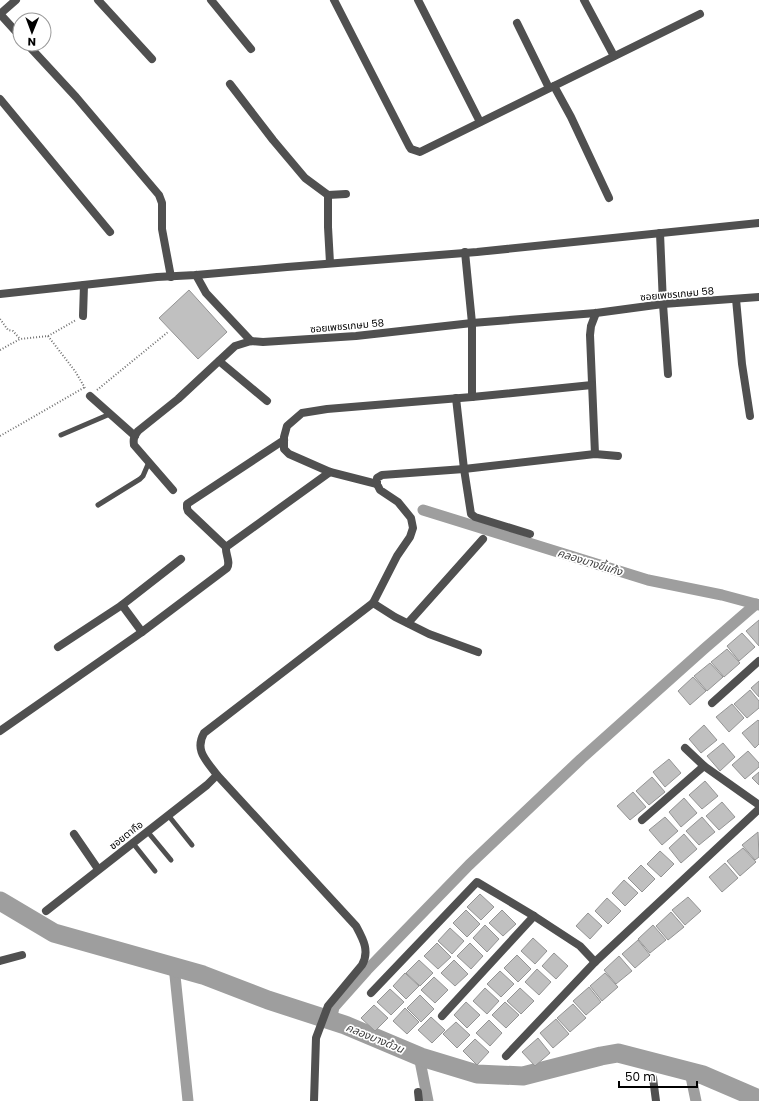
<svg xmlns="http://www.w3.org/2000/svg" width="759" height="1101" font-family="Poppins,'Noto Sans Thai',sans-serif">
	<rect width="100%" height="100%" fill="#fff"/>
	<g fill="none" stroke-linecap="round" stroke-linejoin="round">
		<g stroke="#9e9e9e" stroke-width="11">
			<path d="M423 510 648 580 722 595 759 605"/>
			<path d="M174 966 188 1101"/>
			<path d="M331 1021 334 1007 367 970 469 865 581 759 704 649 756 604"/>
			<path d="M419 1056 428 1101"/>
			<path d="M690 1072 696 1101"/>
		</g>
		<path stroke="#9e9e9e" stroke-width="19" d="M0 901 54 933 203 975 268 1000 345 1025 421 1057 477 1074 523 1076 601 1056 618 1053 703 1075 759 1099"/>
	</g>
	<g fill="#c0c0c0" stroke="#949494">
		<path d="M189 290 227 332 198 359 159 318Z"/>
		<path d="M759 620V646L746 631Z"/>
		<path d="M742 633 755 647 739 661 727 646Z"/>
		<path d="M727 649 740 663 724 677 711 662Z"/>
		<path d="M710 663 723 677 707 691 694 676Z"/>
		<path d="M693 677 706 691 690 705 678 691Z"/>
		<path d="M759 681V697L751 688Z"/>
		<path d="M750 690 759 701V708L747 718 734 704Z"/>
		<path d="M732 704 744 718 729 732 716 717Z"/>
		<path d="M758 720 759 721V744L755 748 742 733Z"/>
		<path d="M704 725 717 740 701 753 689 739Z"/>
		<path d="M723 743 735 757 720 771 707 756Z"/>
		<path d="M748 751 759 763V767L745 779 732 765Z"/>
		<path d="M669 759 681 773 665 787 653 772Z"/>
		<path d="M759 772V785L752 778Z"/>
		<path d="M652 777 665 792 649 805 636 791Z"/>
		<path d="M705 781 718 796 702 809 689 795Z"/>
		<path d="M633 792 646 807 630 820 617 806Z"/>
		<path d="M684 798 697 813 681 827 669 812Z"/>
		<path d="M722 802 735 817 719 830 706 816Z"/>
		<path d="M665 817 678 831 662 845 649 830Z"/>
		<path d="M702 817 715 832 699 845 686 831Z"/>
		<path d="M758 832 759 857 755 860 742 845Z"/>
		<path d="M684 834 697 849 681 863 669 848Z"/>
		<path d="M743 848 756 862 740 876 727 861Z"/>
		<path d="M660 851 674 864 661 877 647 864Z"/>
		<path d="M725 863 738 878 722 892 709 877Z"/>
		<path d="M641 865 655 879 642 892 628 878Z"/>
		<path d="M624 880 638 893 625 906 612 893Z"/>
		<path d="M480 894 494 907 481 920 467 907Z"/>
		<path d="M688 897 701 911 685 925 672 910Z"/>
		<path d="M607 898 621 911 608 924 595 911Z"/>
		<path d="M466 910 480 924 467 937 453 923Z"/>
		<path d="M502 910 516 924 503 936 489 923Z"/>
		<path d="M671 912 684 927 668 940 656 926Z"/>
		<path d="M588 913 602 926 590 939 576 926Z"/>
		<path d="M485 925 499 939 487 952 473 938Z"/>
		<path d="M653 925 666 940 650 953 638 939Z"/>
		<path d="M450 928 464 941 452 954 438 941Z"/>
		<path d="M533 938 547 951 535 964 521 951Z"/>
		<path d="M638 940 650 955 635 968 622 954Z"/>
		<path d="M437 943 451 957 438 969 424 956Z"/>
		<path d="M470 943 483 956 471 969 457 956Z"/>
		<path d="M554 953 568 966 556 979 542 966Z"/>
		<path d="M517 955 531 969 518 982 504 968Z"/>
		<path d="M619 956 632 971 616 984 604 970Z"/>
		<path d="M419 960 433 973 420 986 406 973Z"/>
		<path d="M454 960 468 974 455 986 441 973Z"/>
		<path d="M537 969 551 982 539 995 525 982Z"/>
		<path d="M500 971 514 984 501 997 487 984Z"/>
		<path d="M405 973 419 986 406 999 393 986Z"/>
		<path d="M605 973 618 987 602 1001 590 986Z"/>
		<path d="M434 977 448 990 435 1003 421 990Z"/>
		<path d="M589 987 601 1002 586 1015 573 1001Z"/>
		<path d="M485 988 499 1001 487 1014 473 1001Z"/>
		<path d="M520 988 534 1001 521 1014 507 1001Z"/>
		<path d="M390 989 404 1002 391 1015 377 1002Z"/>
		<path d="M420 995 434 1009 421 1022 407 1008Z"/>
		<path d="M466 1002 480 1015 467 1028 454 1015Z"/>
		<path d="M505 1002 519 1015 506 1028 492 1015Z"/>
		<path d="M573 1004 586 1018 570 1032 557 1018Z"/>
		<path d="M374 1005 388 1018 375 1031 361 1018Z"/>
		<path d="M405 1008 419 1022 407 1034 393 1021Z"/>
		<path d="M431 1017 445 1030 432 1043 418 1030Z"/>
		<path d="M556 1019 569 1034 553 1048 540 1033Z"/>
		<path d="M489 1020 502 1033 490 1046 476 1033Z"/>
		<path d="M456 1022 470 1035 457 1048 443 1034Z"/>
		<path d="M538 1038 550 1053 535 1066 522 1052Z"/>
		<path d="M475 1039 489 1052 477 1065 463 1051Z"/>
	</g>
	<g fill="none" stroke-linecap="round" stroke-linejoin="round">
		<g stroke="#727272" stroke-width="2" stroke-dasharray="1 2" stroke-linecap="butt">
			<path d="M0 319 8 330 13 331 20 339"/>
			<path d="M48 336 75 371 85 388"/>
			<path d="M0 350 20 339 48 336 76 320"/>
			<path d="M97 390 168 332"/>
			<path d="M0 436 85 387"/>
		</g>
		<g stroke="#505050" stroke-width="5">
			<path d="M61 435 110 414"/>
			<path d="M98 505 140 479 143 476 149 462"/>
			<path d="M168 815 192 845"/>
			<path d="M147 831 171 860"/>
			<path d="M132 842 155 871"/>
		</g>
		<g stroke="#505050" stroke-width="8">
			<path d="M98 0 152 59"/>
			<path d="M211 0 251 49"/>
			<path d="M334 0 409 146 411 149 420 152 700 14"/>
			<path d="M418 0 480 122"/>
			<path d="M584 0 614 56"/>
			<path d="M0 14 20 36"/>
			<path d="M0 14 16 0"/>
			<path d="M517 23 549 88"/>
			<path d="M27 44 76 97 159 195 162 203V229L171 277"/>
			<path d="M230 84 273 140 305 178 328 195V227L330 263"/>
			<path d="M554 86 571 117 609 198"/>
			<path d="M0 99 110 232"/>
			<path d="M328 195 346 194"/>
			<path d="M660 233 663 304 668 374"/>
			<path d="M465 252 472 323V397"/>
			<path d="M196 275 206 293 251 341"/>
			<path d="M0 294 157 277 196 275 287 267 477 252 759 223"/>
			<path d="M736 299 742 364 750 416"/>
			<path d="M83 316 84 285"/>
			<path d="M219 361 267 401"/>
			<path d="M90 396 135 436"/>
			<path d="M456 398 464 469 471 514 475 517 530 534"/>
			<path d="M595 454 590 335 591 326 596 313"/>
			<path d="M377 484 330 472 289 454 284 449V437L287 426 302 413 327 409 472 397 592 385"/>
			<path d="M173 490 134 445C133 439 134 436 138 431L178 399 235 346 251 341 263 342 356 336 472 323 596 313 663 304 759 297"/>
			<path d="M226 547 330 472"/>
			<path d="M373 603 395 617 429 634 478 652"/>
			<path d="M122 605 181 559"/>
			<path d="M408 623 483 539"/>
			<path d="M58 647 122 605 142 632"/>
			<path d="M712 703 759 661"/>
			<path d="M0 731 142 632 227 568C231 562 225 554 226 547L188 511 187 508V504L284 440"/>
			<path d="M685 748 704 766 759 805"/>
			<path d="M642 820 704 766"/>
			<path d="M74 834 98 869"/>
			<path d="M46 911 207 785 217 775"/>
			<path d="M0 961 22 955"/>
			<path d="M371 993 477 882 534 916 580 946 595 962"/>
			<path d="M442 1016 534 916"/>
			<path d="M506 1056 595 962 759 809"/>
			<path d="M653 1078 656 1101"/>
			<path d="M418 1092 419 1101"/>
			<path d="M314 1101 316 1038 328 1006 362 965C370 951 363 939 356 926L217 775C207 761 194 751 204 733L373 603 397 556 410 537 413 528 411 518 398 502 380 490 377 484V478L382 475 464 469 595 454 618 456"/>
		</g>
	</g>
	<g text-anchor="middle" dominant-baseline="central" stroke-width="3.5" stroke-linejoin="round" paint-order="stroke">
		<g font-size="10" fill="#000" stroke="#fff">
			<text transform="translate(677 294) rotate(-5)">ซอยเพชรเกษม 58</text>
			<text transform="translate(347 326) rotate(-5)">ซอยเพชรเกษม 58</text>
			<text transform="translate(126 835) rotate(-38)">ซอยตากือ</text>
		</g>
		<g font-size="11" font-style="italic" fill="#3f3f3f" stroke="#fff">
			<text transform="translate(590 562) rotate(17)">คลองบางขี้แก้ง</text>
			<text transform="translate(375 1038) rotate(22)">คลองบางด้วน</text>
		</g>
	</g>
	<g transform="translate(32 32) rotate(181)"><circle r="19" fill="#ffffff" stroke="#999999"/>
	<path d="M0-3L7 15L0 10L-7 15Z" fill="#000000"/>
	<text y="-6" font-size="11" font-weight="bold" text-anchor="middle" fill="#000000">N</text>
	</g>
	<path d="M619 1081v6h78v-6" fill="none" stroke="#000000" stroke-width="2"/>
	<text x="625" y="1081" font-size="12" fill="#000000" stroke="#ffffff" stroke-width="3" paint-order="stroke">50 m</text>
</svg>
